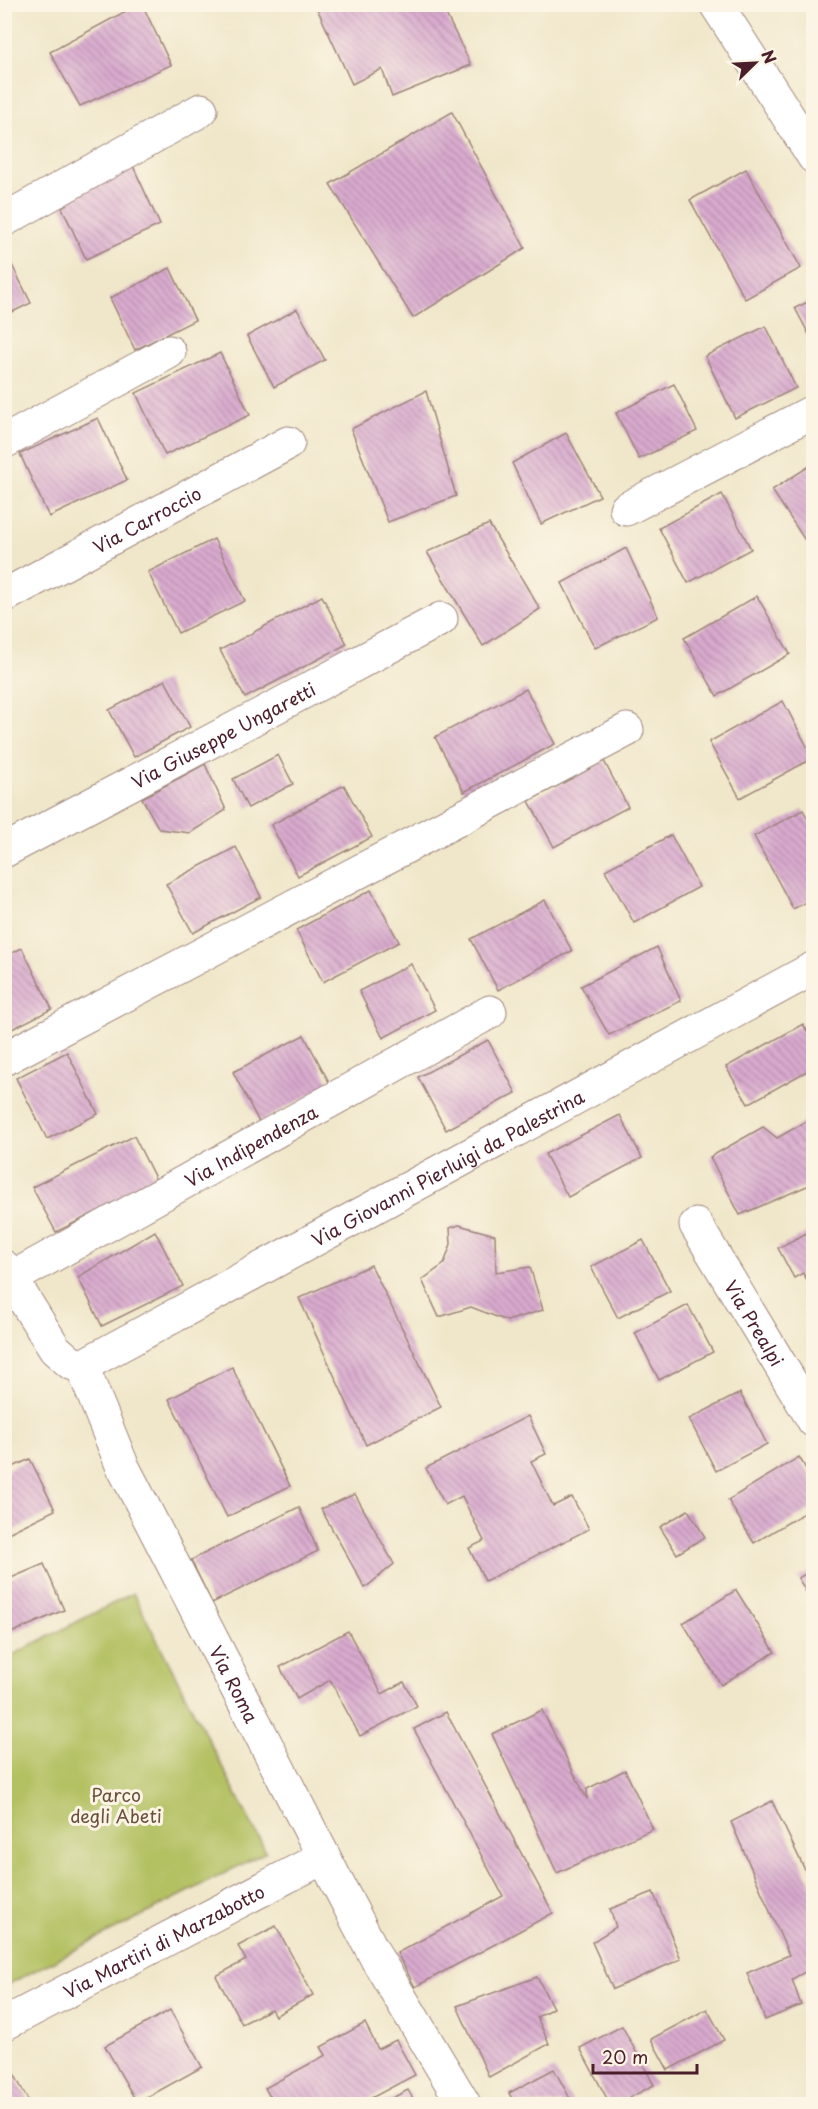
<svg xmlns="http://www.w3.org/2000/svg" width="818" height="2109" font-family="'Playpen Sans',sans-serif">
	<defs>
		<pattern id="building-back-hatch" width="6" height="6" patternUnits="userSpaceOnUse" patternTransform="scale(1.5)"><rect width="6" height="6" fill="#d9abcf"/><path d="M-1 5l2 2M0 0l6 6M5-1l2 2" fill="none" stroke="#b28ba8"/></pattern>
	</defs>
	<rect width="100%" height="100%" fill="#fcf5e5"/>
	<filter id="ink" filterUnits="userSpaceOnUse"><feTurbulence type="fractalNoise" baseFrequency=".0167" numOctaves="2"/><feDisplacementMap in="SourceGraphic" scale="12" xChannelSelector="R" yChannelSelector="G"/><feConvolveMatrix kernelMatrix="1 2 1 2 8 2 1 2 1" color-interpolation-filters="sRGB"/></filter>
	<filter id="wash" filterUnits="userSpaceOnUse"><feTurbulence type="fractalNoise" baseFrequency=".008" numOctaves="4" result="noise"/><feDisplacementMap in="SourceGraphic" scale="24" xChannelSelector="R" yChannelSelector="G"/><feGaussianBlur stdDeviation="1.35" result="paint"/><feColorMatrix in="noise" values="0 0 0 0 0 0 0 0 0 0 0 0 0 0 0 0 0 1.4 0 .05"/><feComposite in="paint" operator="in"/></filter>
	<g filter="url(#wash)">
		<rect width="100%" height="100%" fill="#f0e7ca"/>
		<path fill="#b4c163" stroke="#7f7047" stroke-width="1.5" d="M133 1593 266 1852 5 1986V1659Z"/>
		<g id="blocks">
			<g fill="url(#building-back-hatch)">
				<path d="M139 4H142L171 65 80 106 50 52Z"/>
				<path d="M315 4H441L471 65 392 97 382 69 352 84Z"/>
				<path d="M452 112 525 248 413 318 330 184Z"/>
				<path d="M133 166 160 225 86 259 59 201Z"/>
				<path d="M746 169 801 268 745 299 690 200Z"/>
				<path d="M9 259 31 303 4 316V261Z"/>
				<path d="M170 268 195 320 135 350 110 298Z"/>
				<path d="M814 299V344L795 308Z"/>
				<path d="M297 309 325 360 274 387 247 336Z"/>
				<path d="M766 326 796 388 735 418 705 356Z"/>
				<path d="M220 353 250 415 165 455 136 393Z"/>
				<path d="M674 384 697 431 639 459 616 413Z"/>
				<path d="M426 391 456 496 388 522 351 429Z"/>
				<path d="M98 418 127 480 49 517 20 454Z"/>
				<path d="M566 433 600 496 541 524 512 463Z"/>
				<path d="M814 463V554L772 490Z"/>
				<path d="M722 494 751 549 688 583 659 528Z"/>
				<path d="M489 524 540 609 483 646 427 552Z"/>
				<path d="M214 539 245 601 178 633 148 572Z"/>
				<path d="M626 548 658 617 595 648 562 583Z"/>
				<path d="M322 596 347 644 245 698 220 650Z"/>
				<path d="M757 596 790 654 717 696 684 638Z"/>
				<path d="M165 680 190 727 134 757 109 710Z"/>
				<path d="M526 689 555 744 464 792 435 737Z"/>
				<path d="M783 701 813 758 740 798 709 742Z"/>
				<path d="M278 755 293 784 248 808 233 779Z"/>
				<path d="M604 761 628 807 554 847 529 801Z"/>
				<path d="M205 764 226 810 190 833 159 829 142 798Z"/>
				<path d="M344 785 372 837 298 876 271 825Z"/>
				<path d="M803 810 814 830V898L793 909 754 836Z"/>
				<path d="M671 835 699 887 634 923 605 870Z"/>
				<path d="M236 847 261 897 193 933 166 884Z"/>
				<path d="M371 890 399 942 323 982 296 930Z"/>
				<path d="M545 900 572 951 498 990 471 939Z"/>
				<path d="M657 947 681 1001 609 1035 581 986Z"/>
				<path d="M22 948 52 1009 4 1033V957Z"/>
				<path d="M411 964 435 1010 383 1038 359 991Z"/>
				<path d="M803 1024 814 1043V1067L748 1104 726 1067Z"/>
				<path d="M304 1035 330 1084 259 1122 233 1072Z"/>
				<path d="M488 1040 516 1093 446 1130 418 1077Z"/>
				<path d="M67 1052 98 1114 47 1139 16 1078Z"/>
				<path d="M620 1115 642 1158 568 1197 545 1154Z"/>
				<path d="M814 1117V1183L740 1215 710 1157 763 1127 777 1138Z"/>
				<path d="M134 1136 157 1182 56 1232 32 1187Z"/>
				<path d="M459 1225 495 1235 496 1272 530 1267 543 1310 507 1321 471 1307 439 1317 422 1280 444 1264 451 1244 450 1228Z"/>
				<path d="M814 1229V1292L803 1273 794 1278 778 1248Z"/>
				<path d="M155 1231 183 1286 102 1326 78 1277Z"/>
				<path d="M643 1240 670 1291 618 1318 591 1267Z"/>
				<path d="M371 1265 441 1407 366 1445 299 1298Z"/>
				<path d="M688 1305 713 1352 659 1380 635 1333Z"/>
				<path d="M232 1367 290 1486 227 1517 169 1399Z"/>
				<path d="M740 1393 767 1444 716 1471 689 1419Z"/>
				<path d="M528 1416 546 1454 531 1461 553 1506 572 1497 589 1529 485 1581 469 1548 484 1541 462 1496 445 1505 426 1468Z"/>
				<path d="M799 1457 814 1482V1507L754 1543 728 1500Z"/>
				<path d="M30 1459 55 1510 4 1535V1471Z"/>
				<path d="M355 1494 394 1564 365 1588 321 1509Z"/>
				<path d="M299 1507 318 1551 212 1603 191 1560Z"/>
				<path d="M688 1510 705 1537 677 1554 660 1527Z"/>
				<path d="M44 1564 64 1610 4 1636V1581Z"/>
				<path d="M814 1569V1605L798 1578Z"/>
				<path d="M736 1590 775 1652 721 1685 683 1623Z"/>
				<path d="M348 1631 382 1694 404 1682 417 1706 360 1736 330 1680 297 1699 280 1667Z"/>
				<path d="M542 1710 587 1799V1789L625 1770 653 1829 557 1873 492 1734Z"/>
				<path d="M446 1712 553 1913 415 1987 397 1953 503 1896 414 1729Z"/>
				<path d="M772 1801 814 1889V1917L810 1920 814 1925V1967L792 1979 801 2005 765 2020 747 1973 789 1955 731 1822Z"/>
				<path d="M653 1892 681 1959 613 1989 592 1942 616 1927 610 1909Z"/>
				<path d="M276 1926 313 1995 275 2016 271 2009 242 2024 216 1976 246 1960 238 1946Z"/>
				<path d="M537 1977 553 2008 537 2017 549 2044 489 2077 457 2006Z"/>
				<path d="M707 2009 724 2040 668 2070 651 2039Z"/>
				<path d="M170 2010 202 2067 137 2103 105 2046Z"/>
				<path d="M365 2023 378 2049 396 2040 415 2075 360 2104H274L265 2088 326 2055 321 2047Z"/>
				<path d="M622 2026 654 2085 618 2104H610L580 2048Z"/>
				<path d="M11 2068 30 2104H4V2071Z"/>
				<path d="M554 2069 573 2104H515L509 2093Z"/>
				<path d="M408 2090 416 2104H380Z"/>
			</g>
		</g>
	</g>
	<g filter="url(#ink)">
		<use href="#blocks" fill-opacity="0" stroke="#9d837a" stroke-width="1.5"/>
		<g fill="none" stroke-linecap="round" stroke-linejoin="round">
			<g stroke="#9d837a" stroke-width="35">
				<g id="minor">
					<path d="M716 4 814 157"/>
					<path d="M4 220 201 110"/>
					<path d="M4 442 169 352"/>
					<path d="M626 509 814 411"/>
					<path id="s1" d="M4 596 288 443"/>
					<path id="s2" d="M4 851 441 619"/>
					<path d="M4 1059 627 730"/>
					<path id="s3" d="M696 1225 814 1421"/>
					<path id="s4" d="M4 1267 55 1349 71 1363 82 1366 122 1465 342 1892 377 1959 464 2104"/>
					<path id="s5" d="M12 1278 490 1012"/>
					<path id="s6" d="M82 1366 814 968"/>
					<path id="s7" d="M4 2024 324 1857"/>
				</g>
			</g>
			<use href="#minor" stroke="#fff" stroke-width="33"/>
		</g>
	</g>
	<g text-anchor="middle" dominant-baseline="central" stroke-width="6" stroke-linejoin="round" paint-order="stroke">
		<g font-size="18" fill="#4a1f2b" stroke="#fcf5e5">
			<text stroke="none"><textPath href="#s1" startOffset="162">Via Carroccio</textPath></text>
			<text stroke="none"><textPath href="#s2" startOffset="248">Via Giuseppe Ungaretti</textPath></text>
			<text stroke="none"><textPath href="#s5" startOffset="273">Via Indipendenza</textPath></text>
			<text stroke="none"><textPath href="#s6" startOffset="416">Via Giovanni Pierluigi da Palestrina</textPath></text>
			<text stroke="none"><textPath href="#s3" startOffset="114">Via Prealpi</textPath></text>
			<text stroke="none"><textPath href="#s4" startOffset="482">Via Roma</textPath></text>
			<text stroke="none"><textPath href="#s7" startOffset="180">Via Martiri di Marzabotto</textPath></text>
		</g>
		<g font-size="18" fill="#6a503c" stroke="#fcf5e5">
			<text x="116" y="1794">Parco<tspan x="116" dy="21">degli Abeti</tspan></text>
		</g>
	</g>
	<rect width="818" height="2109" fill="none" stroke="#fcf5e5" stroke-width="24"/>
	<g transform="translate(755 63) rotate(66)" stroke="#fcf5e5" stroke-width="4.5" paint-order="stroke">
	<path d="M0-4.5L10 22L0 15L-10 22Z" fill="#4a1f2b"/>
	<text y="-9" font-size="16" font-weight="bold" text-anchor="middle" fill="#4a1f2b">N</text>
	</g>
	<path d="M593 2064v9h104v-9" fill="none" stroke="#4a1f2b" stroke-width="3"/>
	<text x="602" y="2064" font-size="18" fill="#4a1f2b" stroke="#fcf5e5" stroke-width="4.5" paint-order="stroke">20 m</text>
</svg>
